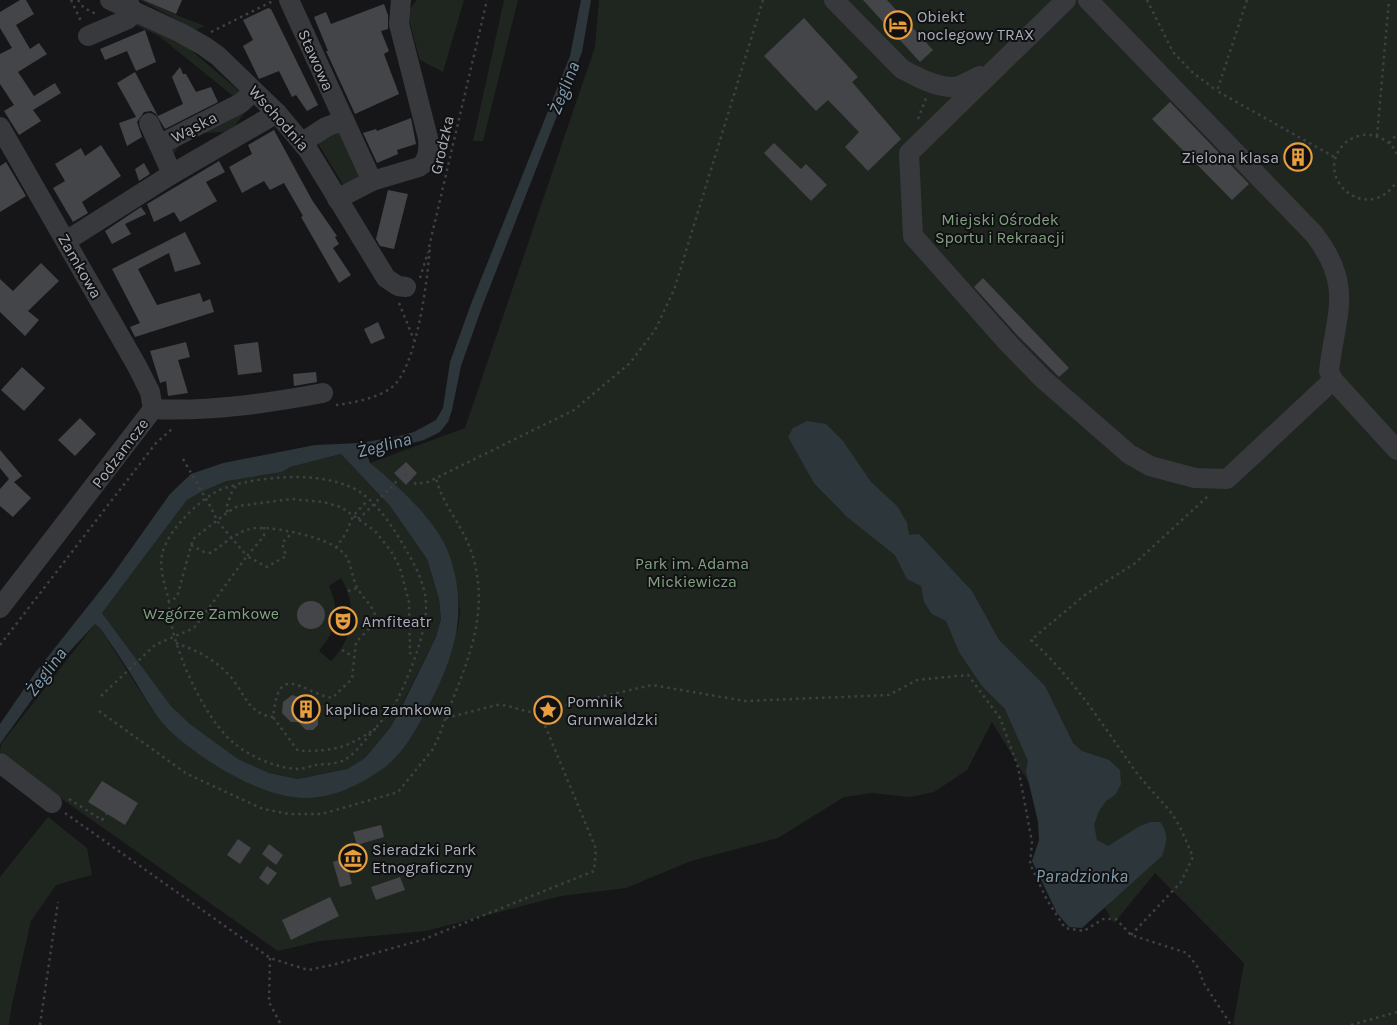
<svg xmlns="http://www.w3.org/2000/svg" width="1397" height="1025" font-family="Karla,sans-serif">
	<rect width="100%" height="100%" fill="#161618"/>
	<g fill="#1f261f" fill-rule="evenodd">
		<path d="M140 0H144L179 16 205 26 196 30Z"/>
		<path d="M417 0H464L443 72 420 60 407 13Z"/>
		<path d="M504 0H518L483 141H473Z"/>
		<path d="M599 0H1397V1025H1233L1244 963 1155 873 1114 923 992 722 967 770 934 792 910 797 872 793 844 797 778 838 691 861 626 888 561 896 426 931 320 941 278 951 55 794 0 752 1 744 95 624 100 628 153 711 215 765 349 789 394 759 458 628 460 611 457 586 427 517 370 463 465 428 595 47Z"/>
		<path d="M132 20 187 47 244 95 238 100 159 36 131 23Z"/>
		<path d="M248 108 234 127 225 132 204 133 182 142 173 155 168 148Z"/>
		<path d="M339 130 363 176 345 188 319 145 320 140Z"/>
		<path d="M341 454 390 506 427 559 439 599 441 619 436 637 390 728 365 758 347 769 298 779 269 773 238 759 190 724 171 706 102 613 187 500 201 492 231 480 282 472 290 467ZM341 578C358 607 354 637 331 661L319 651C338 628 340 613 329 586ZM308 602 321 605 325 613 324 622 313 629 304 627 298 620 300 607Z"/>
		<path d="M48 817 87 848 92 875 56 885 31 921 11 1009 9 1025H0V877Z"/>
	</g>
	<g fill="#2d363b" fill-rule="evenodd">
		<path d="M581 0H591L582 52 482 307 461 366 452 410 448 422 440 432 424 440 367 455 370 463C399 487 438 521 450 557 467 608 457 648 434 695 423 716 411 742 394 759 387 767 376 773 367 779 347 791 326 798 303 798 259 797 198 758 167 728 154 714 145 697 135 681 124 663 112 645 100 628L95 624 57 665 0 744V724L35 673 111 577 170 494 191 474 223 463 315 445 360 443 395 437 414 432 436 420 443 408 450 362 471 304 570 56ZM341 454 390 506 427 559 439 599 441 619 436 637 402 706 390 728 365 758 347 769 298 779 269 773 238 759 190 724 171 706 102 613 187 500 201 492 227 481 282 472 290 467Z"/>
		<path d="M807 421 826 424 843 441 871 482 898 507 907 523 909 535 919 534 972 591 999 640 1045 686 1073 743 1082 751 1109 760 1120 770 1121 784 1116 794 1106 801 1099 811 1094 825 1097 840 1108 846 1138 827 1150 822H1160C1169 834 1167 842 1162 856L1082 928 1069 927 1057 913 1032 861 1039 840 1038 822 1026 771 1028 761 1005 709 982 686 959 652 946 621 932 614 924 602 921 586 907 579 895 555 847 517 814 483 788 437 793 428Z"/>
	</g>
	<g fill="#434548">
		<path d="M20 0H26L34 14 16 25 30 49 39 43 47 54 18 72 34 96 55 83 61 93 33 110 41 121 19 135 4 111 14 105 0 84V54L12 48 0 28V12Z"/>
		<path d="M143 0H182L176 14Z"/>
		<path d="M863 0H887L933 50 920 62Z"/>
		<path d="M384 4 388 15V29L381 31 389 51 384 54 399 94 355 114 326 51H328L314 17 326 12 331 24Z"/>
		<path d="M268 8 271 9 318 105 307 111 296 95 292 97 279 71 259 79 243 46 253 40 243 20Z"/>
		<path d="M804 18 858 77 852 82 901 139 868 171 845 147 859 132 828 100 816 111 764 56Z"/>
		<path d="M145 30 156 62 136 71 127 51 105 60 100 49Z"/>
		<path d="M180 67 183 74H186L196 92 211 87 218 102 165 129 156 114 151 111 144 112 137 122 142 137 127 146 119 123 136 117 117 83 135 72 158 116 183 104 172 77Z"/>
		<path d="M1170 102 1249 184 1232 200 1152 119Z"/>
		<path d="M411 118 416 144 397 150 398 154 377 163 363 133 376 129 377 131Z"/>
		<path d="M274 130 312 200 337 236 335 237 339 244 333 248 351 275 339 283 301 217 303 216 284 183 270 190 264 181 242 193 229 167 252 154 248 145Z"/>
		<path d="M774 143 801 169 806 164 827 185 811 201 764 153Z"/>
		<path d="M101 145 121 176 82 202 88 213 73 222 53 188 65 181 55 164 81 148 85 156Z"/>
		<path d="M1289 146 1312 158 1306 169 1284 157Z"/>
		<path d="M219 161 225 172 206 182 217 201 180 222 174 212 154 222 147 204Z"/>
		<path d="M6 162 26 196 0 212V166Z"/>
		<path d="M144 163 150 174 139 181 135 169Z"/>
		<path d="M388 190 408 194 394 249 380 246 376 239Z"/>
		<path d="M141 207 146 214 125 224 131 234 112 244 105 231Z"/>
		<path d="M185 232 201 264 175 272 169 253 138 269 157 305 200 293 203 302 210 299 214 312 135 337 130 327 140 323 112 269Z"/>
		<path d="M41 263 59 281 28 311 39 320 25 336 0 312V279L13 291Z"/>
		<path d="M983 278 1069 368 1059 377 1017 335 974 287Z"/>
		<path d="M378 322 385 338 371 344 364 329Z"/>
		<path d="M186 342 190 357 178 360 188 393 168 396 166 381 160 383 150 351Z"/>
		<path d="M258 342 262 372 238 375 234 345Z"/>
		<path d="M22 367 45 388 24 411 1 390Z"/>
		<path d="M316 372 317 382 294 386 293 374Z"/>
		<path d="M80 418 96 434 75 456 58 440Z"/>
		<path d="M0 450 22 476 14 482 31 498 13 517 0 506V489L9 479 0 468Z"/>
		<path d="M406 462 417 473 406 485 394 473Z"/>
		<circle cx="311" cy="615" r="14"/>
		<path d="M292 695 305 699 309 708 318 717V725L313 730H306L298 722H291L282 713 283 702Z"/>
		<path d="M102 781 138 803 125 825 88 802Z"/>
		<path d="M381 825 384 837 357 845 353 832Z"/>
		<path d="M238 839 251 848 240 864 227 855Z"/>
		<path d="M269 844 283 855 276 865 262 854Z"/>
		<path d="M345 858 352 884 340 887 333 862Z"/>
		<path d="M267 866 277 873 268 885 259 878Z"/>
		<path d="M400 877 405 890 376 900 371 887Z"/>
		<path d="M330 897 339 916 291 940 282 920Z"/>
	</g>
	<g fill="none" stroke-linecap="round" stroke-linejoin="round">
		<g stroke="#3e4044" stroke-width="2.5" stroke-dasharray="2.5 4" stroke-linecap="butt">
			<path d="M71 0 81 21"/>
			<path d="M78 0 84 8 96 14"/>
			<path d="M1147 0 1173 52 1192 72 1217 91"/>
			<path d="M1247 0 1217 91 1336 158"/>
			<path d="M211 32 273 1"/>
			<path d="M918 119 926 98"/>
			<path d="M1377 136 1389 0"/>
			<path d="M1389 143 1397 134"/>
			<path d="M1397 154C1392 143 1382 137 1370 135 1362 134 1352 137 1345 143 1310 177 1368 227 1397 181"/>
			<path d="M429 247 487 0"/>
			<path d="M420 278 428 252"/>
			<path d="M399 303 414 340"/>
			<path d="M336 405C353 403 377 398 391 388 417 369 428 277 430 245"/>
			<path d="M381 497 403 475H407L416 484 428 482 574 410 630 363 655 330 674 290 763 0"/>
			<path d="M209 504 218 522 247 556 264 536V527"/>
			<path d="M228 512 226 509 231 494 237 484C273 476 318 472 353 488 374 498 394 528 405 548 415 565 427 587 426 608 426 634 408 679 396 702 390 712 382 720 375 729"/>
			<path d="M358 519 363 515"/>
			<path d="M191 545 204 552 211 553C247 526 248 524 293 532"/>
			<path d="M336 548 346 533 353 516 368 500"/>
			<path d="M348 591 357 588"/>
			<path d="M169 602C166 587 159 571 162 555 166 533 195 504 214 493 220 489 228 487 236 485"/>
			<path d="M176 643C195 650 213 658 227 673 245 690 245 713 273 717"/>
			<path d="M0 645 156 443 173 428"/>
			<path d="M342 650 354 657"/>
			<path d="M101 696 155 645 194 628 247 556 267 567 286 556 282 543 293 532C310 536 335 542 346 556 352 565 352 580 358 589 365 601 376 608 376 622L356 642 352 679 332 698C299 691 279 661 273 717L298 751C335 751 344 749 375 729 366 738 357 752 346 759 339 764 325 764 316 765 311 766 303 769 298 769 276 768 251 757 235 744 204 720 168 640 169 602L177 597 193 539 228 512 238 506 292 499 323 502 341 507 375 531 391 551 400 568 409 602 410 653 414 655"/>
			<path d="M99 711 187 774 263 809 289 814H322L398 792 433 749 439 736C460 675 492 623 473 557 465 528 443 507 436 478"/>
			<path d="M446 718 497 705C512 704 526 715 539 711"/>
			<path d="M69 799 102 820 107 813"/>
			<path d="M65 813 270 958 308 970 332 965 422 940 594 871 596 849 539 711 652 685 745 701 889 695 917 680 968 675 1000 718 1018 767 1032 842 1030 864 1047 900 1065 928 1084 931 1103 919H1116L1131 935 1187 953 1199 969 1203 982 1231 1025"/>
			<path d="M1131 935 1181 882 1193 857C1186 841 1180 824 1169 810 1158 797 1146 785 1136 772 1104 727 1073 677 1031 640L1086 594 1134 564 1208 496"/>
			<path d="M270 958 269 1002 281 1025"/>
			<path d="M40 1025 58 902"/>
			<path d="M1351 1025 1397 1012"/>
		</g>
		<g stroke="#38393d" stroke-width="20">
			<path d="M110 0 181 33 204 46 218 56 277 113 308 150 386 278 398 286 406 287"/>
			<path d="M289 0 372 181 337 199"/>
			<path d="M834 0 902 69C917 77 937 88 955 87 962 86 973 79 980 76"/>
			<path d="M1066 0 909 153 913 236 1008 343 1043 379 1129 454 1150 466 1195 478 1227 479 1333 380 1329 371C1336 312 1354 286 1314 234L1088 0"/>
			<path d="M88 36 128 19 131 9 128 0"/>
			<path d="M254 91 241 103 159 145 172 174 277 113"/>
			<path d="M149 123 159 145"/>
			<path d="M0 127 137 366 150 392 153 409"/>
			<path d="M303 142 326 127 344 120"/>
			<path d="M372 181 419 167C429 161 429 149 428 138L399 24 401 0"/>
			<path d="M66 241 172 174"/>
			<path d="M1333 380 1397 450"/>
			<path d="M153 409C209 412 269 403 323 393"/>
			<path d="M0 608 153 409"/>
			<path d="M0 763 52 803"/>
		</g>
		<g stroke="#3e4044" stroke-width="2.5" stroke-dasharray="2.5 4" stroke-linecap="butt">
			<path d="M183 459 209 504"/>
			<path d="M363 515 381 497"/>
		</g>
	</g>
	<defs>
		<g id="hotel-ring" transform="scale(1.4375)"><circle r="9.5" fill="#111113" stroke="#e79e3f" stroke-width="1.5"/><path d="M-6-4.5h1.5V1H6V5H4.5V3h-9V5H-6ZM-4 0a1.8 1.8 0 1 1 3.6 0ZM.5 0V-2.5h3Q6-2.5 6 0Z" fill="#e79e3f"/></g>
		<g id="building-ring" transform="scale(1.4375)"><circle r="9.5" fill="#111113" stroke="#e79e3f" stroke-width="1.5"/><path d="M-4-6H4V6H1V3H-1V6H-4ZM-2.5-4.3h1.7v1.8h-1.7ZM.8-4.3h1.7v1.8H.8ZM-2.5-1h1.7V.8h-1.7ZM.8-1h1.7V.8H.8Z" fill="#e79e3f"/></g>
		<g id="theatre-ring" transform="scale(1.4375)"><circle r="9.5" fill="#111113" stroke="#e79e3f" stroke-width="1.5"/><path d="M-5-5.5Q0-4 5-5.5V0Q5 5 0 6Q-5 5-5 0ZM-3.3-2.5H-1v1.5H-3.3ZM1-2.5H3.3v1.5H1ZM-2.8 1Q0 5.5 2.8 1Z" fill="#e79e3f"/></g>
		<g id="sight-ring" transform="scale(1.4375)"><circle r="9.5" fill="#111113" stroke="#e79e3f" stroke-width="1.5"/><path d="M0-6L1.8-2.2L6-1.7L2.9 1.2L3.7 5.4L0 3.3L-3.7 5.4L-2.9 1.2L-6-1.7L-1.8-2.2Z" fill="#e79e3f"/></g>
		<g id="museum-ring" transform="scale(1.4375)"><circle r="9.5" fill="#111113" stroke="#e79e3f" stroke-width="1.5"/><path d="M0-6L6-3V-2H-6V-3ZM-5-1h2V3h-2ZM-1-1h2V3h-2ZM3-1h2V3H3ZM-6 4H6V6H-6Z" fill="#e79e3f"/></g>
	</defs>
	<g fill-rule="evenodd">
		<use href="#hotel-ring" x="898" y="25"/>
		<use href="#building-ring" x="1298" y="157"/>
		<use href="#theatre-ring" x="343" y="621"/>
		<use href="#building-ring" x="306" y="709"/>
		<use href="#sight-ring" x="548" y="710"/>
		<use href="#museum-ring" x="353" y="858"/>
	</g>
	<g text-anchor="middle" dominant-baseline="central" stroke-width="4" stroke-linejoin="round" paint-order="stroke">
		<g font-size="16" fill="#a9afb7" stroke="#111113" text-anchor="start">
			<text x="917" y="16">Obiekt<tspan x="917" dy="18">noclegowy TRAX</tspan></text>
			<text x="1279" y="157" text-anchor="end">Zielona klasa</text>
			<text x="362" y="621">Amfiteatr</text>
			<text x="567" y="701">Pomnik<tspan x="567" dy="18">Grunwaldzki</tspan></text>
			<text x="325" y="709">kaplica zamkowa</text>
			<text x="372" y="849">Sieradzki Park<tspan x="372" dy="18">Etnograficzny</tspan></text>
		</g>
		<g font-size="16" fill="#a9afb7" stroke="#111113">
			<text transform="translate(316 60) rotate(66)">Stawowa</text>
			<text transform="translate(279 118) rotate(48)">Wschodnia</text>
			<text transform="translate(194 127) rotate(-27)">Wąska</text>
			<text transform="translate(442 145) rotate(-77)">Grodzka</text>
			<text transform="translate(80 266) rotate(60)">Zamkowa</text>
			<text transform="translate(120 453) rotate(-53)">Podzamcze</text>
		</g>
		<g font-size="16" fill="#82a181" stroke="#111113">
			<text x="1000" y="219">Miejski Ośrodek<tspan x="1000" dy="18">Sportu i Rekraacji</tspan></text>
			<text x="692" y="563">Park im. Adama<tspan x="692" dy="18">Mickiewicza</tspan></text>
			<text x="211" y="613">Wzgórze Zamkowe</text>
		</g>
		<g font-size="18" font-style="italic" fill="#829fb0" stroke="#111113">
			<text transform="translate(564 88) rotate(-68)">Żeglina</text>
			<text transform="translate(384 445) rotate(-14)">Żeglina</text>
			<text transform="translate(46 672) rotate(-53)">Żeglina</text>
			<text x="1082" y="876">Paradzionka</text>
		</g>
	</g>
</svg>
